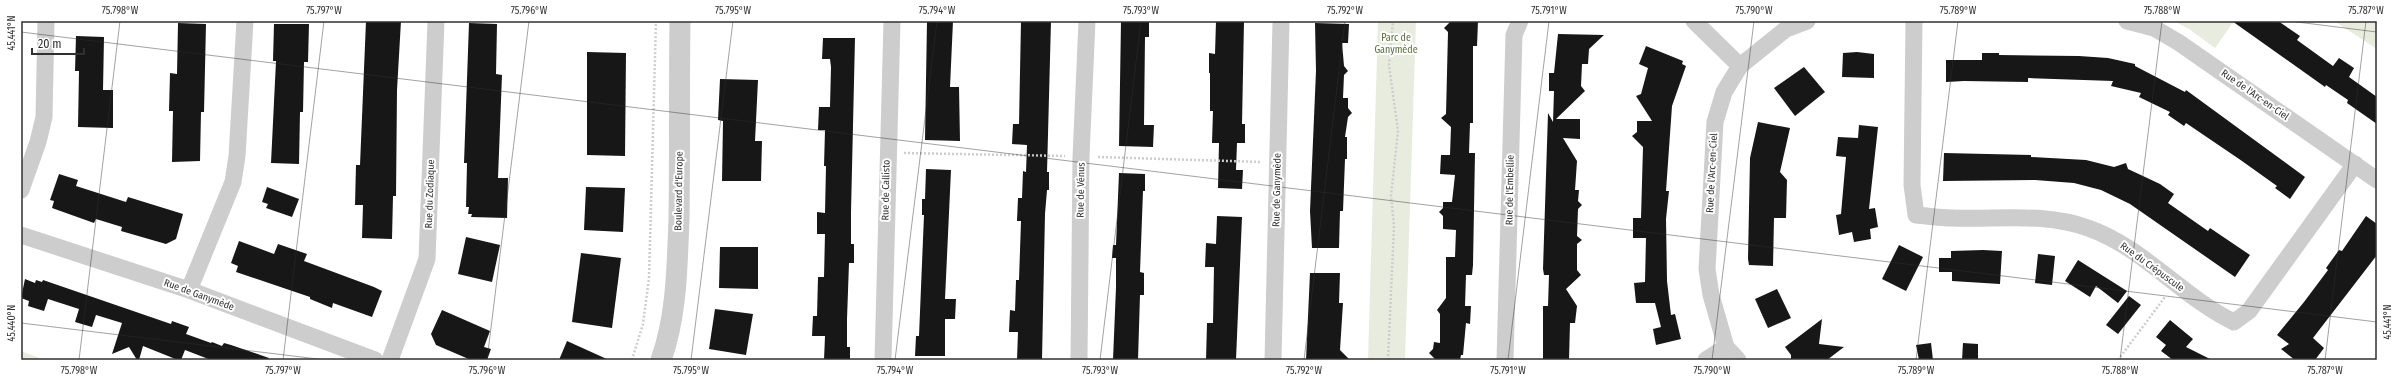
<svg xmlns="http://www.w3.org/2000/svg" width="2398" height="381" font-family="'Fira Sans Condensed',sans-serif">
	<rect width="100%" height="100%" fill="#fff"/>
	<g fill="#e7ecde">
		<path d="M1378 21H1416L1405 360H1368Z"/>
		<path d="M2174 21H2234L2215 48 2189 29Z"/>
		<path d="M2334 21H2377V49Z"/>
		<path d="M21 351 45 360H21Z"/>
	</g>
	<g fill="#171717">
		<path d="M366 21H401L397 90 396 196H393L392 239 362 238 363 205H355L356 165H360Z"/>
		<path d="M927 21H953L950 87H959L960 141 925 140Z"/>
		<path d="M1021 21H1051L1047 172H1049V190H1047L1045 214 1042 360H1017L1018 332H1009L1010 310 1015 311 1016 280H1019L1021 221H1017L1018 198H1022L1023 171 1026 172 1027 145 1012 144 1013 124H1019Z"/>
		<path d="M1121 21H1149V37H1145L1144 125H1154L1153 147 1119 146Z"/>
		<path d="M1216 21H1244L1242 124H1245V143H1237L1236 170H1243L1242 189 1218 188 1219 143H1212L1213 111H1210V73H1209V53L1215 54Z"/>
		<path d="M1451 21H1478L1477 46H1473V123H1470L1469 153H1475L1473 265 1472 275H1466L1465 306H1471L1470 324 1466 323 1463 355H1461L1460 360H1436L1429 353 1433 349 1434 342 1440 343V314L1437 310 1446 298V257H1455L1456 230 1443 229V216L1439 212 1443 208V202H1452L1455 175 1440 174 1441 155H1450L1451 127 1441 118 1446 114 1448 32 1444 28Z"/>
		<path d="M2232 21H2278L2300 36 2297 40 2333 66 2339 58 2354 68 2349 77 2377 97V124L2347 103 2348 100 2326 85 2325 87Z"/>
		<path d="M178 23 206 24 204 112H201L200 161 172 162 173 111H169L170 73 177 74Z"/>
		<path d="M469 23 497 24 496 74 502 75 498 178H508L507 218 471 217 472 214H468L469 207H466L467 163H464Z"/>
		<path d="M1315 23 1349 24 1348 43H1342L1344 66 1348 71 1344 75 1343 98H1348V108L1352 113 1348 117 1345 137H1347V159H1345L1343 211H1340L1339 248H1312L1310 211 1316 71Z"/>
		<path d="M274 24H309L308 62H304L303 112H300L299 164 271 163 276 61H273Z"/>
		<path d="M1558 34 1604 35 1589 49 1588 64H1582L1581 86 1585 91 1556 119H1580V139L1563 138 1577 161 1575 190H1579L1578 201 1582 205 1578 209 1577 236 1582 240 1577 244V270L1581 275 1566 289 1577 306 1575 323H1570L1569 360H1543V306H1548L1549 275H1544L1543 269 1548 113 1553 122 1554 91H1549V73H1554Z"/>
		<path d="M76 36 104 37 103 90H113V128L78 127 79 71H75Z"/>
		<path d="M823 38H855L851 212V244H854V263H849L847 319V347H850V360H824L825 336H812L813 316H817L818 277H824L825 234H817V212L825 213 826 166H824L825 130H818L819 107H830L831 67 830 59H822Z"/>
		<path d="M1646 46 1683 61 1682 64 1686 66 1672 106 1666 191H1669L1666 219 1667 281 1671 315 1675 314 1681 339 1656 345 1653 329 1661 327 1655 303H1636L1634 283 1645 282 1646 238H1633V218H1641L1643 147 1632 136 1637 132V121H1652L1636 96 1641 94 1648 68 1639 64Z"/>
		<path d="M587 52 626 53 625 156 587 155Z"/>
		<path d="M1857 52 1874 54V78L1842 77 1843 53Z"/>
		<path d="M1982 53H1999V55L2079 56 2108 58 2135 64V66L2185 92 2186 90 2305 177 2290 199 2275 188 2277 186 2242 161 2186 123 2184 126 2168 115 2170 112 2139 97 2141 93 2111 86 2113 81 2028 78V82L1964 81 1946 82V60H1982Z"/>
		<path d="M1804 67 1825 92 1795 116 1774 88Z"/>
		<path d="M720 79 758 80 755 141H762L761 181H722L723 121 718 120Z"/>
		<path d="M1758 122 1790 128 1780 172 1787 180 1786 218H1774L1773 266 1749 265 1748 259 1750 158Z"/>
		<path d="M1859 125 1878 127 1869 209 1875 208 1878 227 1870 229 1871 239 1854 242 1852 232 1839 235 1836 215 1841 214 1846 157 1836 156 1838 137 1858 138Z"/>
		<path d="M1944 153 2031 155V157L2086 160 2114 167 2126 163 2128 169 2160 184 2174 194 2168 203 2208 231 2210 228 2250 255 2235 277 2130 204 2101 190 2074 183 2035 180 1943 181Z"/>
		<path d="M926 169 951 170 945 299H956L955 319H945V356H915L916 336H919L924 215H922V199H925Z"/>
		<path d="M1119 173 1145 174V191H1143L1140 272 1144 273V295H1140L1138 360H1113L1116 287V258H1112L1113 245H1116Z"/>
		<path d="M59 174 78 180 76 186 126 202 128 197 183 214 176 239 166 244 121 231 122 227 96 219 94 223 52 208 54 201 50 200Z"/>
		<path d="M267 187 299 199 292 217 266 208 268 204 262 202Z"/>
		<path d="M586 187 625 188 623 232 584 230Z"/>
		<path d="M1217 216 1242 217 1236 360H1206L1207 323H1213L1214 267H1205L1206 243 1216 244Z"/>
		<path d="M2366 216 2377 224V255L2313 338 2324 348 2315 360H2295L2281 349 2289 344 2277 335 2304 302 2328 270 2326 268 2339 250 2342 251Z"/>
		<path d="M466 237 500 245 492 282 458 274Z"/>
		<path d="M239 241 274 254 278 244 307 254 304 261 374 287 382 291 372 317 333 303 332 308 310 299V297L236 272 238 266 231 263Z"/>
		<path d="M1899 245 1923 257 1906 291 1882 279Z"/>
		<path d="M720 247H758V289L719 288Z"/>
		<path d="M1983 250 2002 251 2000 284 1952 281V272H1939V258H1951V251Z"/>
		<path d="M581 253 621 258 612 328 572 322Z"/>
		<path d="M2038 254 2055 256 2052 285 2035 283Z"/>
		<path d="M2078 260 2127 291 2118 303 2096 286 2090 297 2065 281Z"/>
		<path d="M1310 273H1340L1339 303H1343L1340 350 1350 360H1306Z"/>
		<path d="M25 279 35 283 36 280 42 282 43 280 171 324 172 321 189 327 186 334 211 343 212 342 222 346 224 343 231 345 269 358 268 360H211L185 350 181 360H178L143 346 139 360H137L129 347 112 354 122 323 96 315 92 327 75 322 79 309 48 299 44 311 28 306 29 301 21 298Z"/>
		<path d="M1777 289 1791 318 1768 328 1755 299Z"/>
		<path d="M2129 296 2141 305 2118 334 2106 325Z"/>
		<path d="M715 309 753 314 746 355 709 349Z"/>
		<path d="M442 310 490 331 484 347 491 349 487 360H471L436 345 431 334Z"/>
		<path d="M1822 319 1819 344 1844 347 1827 360H1791V355L1785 347Z"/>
		<path d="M2170 320 2193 339 2186 347 2212 360H2173L2161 351 2166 345 2156 337Z"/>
		<path d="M567 341 609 360H559Z"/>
		<path d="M1931 343 1933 360H1919L1916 345Z"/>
		<path d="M1963 343 1978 344V360H1962Z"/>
	</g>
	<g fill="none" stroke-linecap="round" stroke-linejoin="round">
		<g stroke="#cdcdcd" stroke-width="2.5" stroke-dasharray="2 2" stroke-linecap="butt">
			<path d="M904 153 1065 156"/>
			<path d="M1098 157 1261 162"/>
			<path d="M632 360 643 324 649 278 656 21"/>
			<path d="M1388 360 1394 226 1391 196 1398 131 1389 65 1393 21"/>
			<path d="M2118 360 2165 297"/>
		</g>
		<g stroke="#cdcdcd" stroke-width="17">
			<path d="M1694 21 1740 66"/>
			<path d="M1914 21 1912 185 1916 215C1928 216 1940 218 1952 218 1998 220 2044 212 2088 228 2143 247 2182 297 2234 322L2249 311 2355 164"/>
			<path d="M2127 21 2154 28 2178 42 2377 180"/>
			<path d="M21 190 38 142 44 117 46 21"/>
			<path d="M21 235 189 290 375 360"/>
			<path d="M189 290 233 182 237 156 245 21"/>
			<path d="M390 360 427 259 436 21"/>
			<path d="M883 360 892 21"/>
			<path d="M1079 360 1081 157 1087 21"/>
			<path d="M1273 360 1281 21"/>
			<path d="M1505 360 1514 35 1520 21"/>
			<path d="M1706 360 1726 347"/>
			<path d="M1738 360 1726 347 1711 295 1707 269 1715 122 1724 92 1740 66 1786 29 1807 21"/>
		</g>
		<path stroke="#cdcdcd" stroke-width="21" d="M661 360C677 315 677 267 679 219 680 153 679 87 680 21"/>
	</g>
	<path fill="none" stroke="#303030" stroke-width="1" stroke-opacity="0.45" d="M2289 21 2377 32M21 32 2377 322M21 323 326 360M79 360 120 21M283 360 324 21M487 360 529 21M691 360 733 21M895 360 937 21M1100 360 1141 21M1304 360 1345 21M1508 360 1549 21M1712 360 1754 21M1916 360 1958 21M2120 360 2162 21M2325 360 2366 21"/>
	<g text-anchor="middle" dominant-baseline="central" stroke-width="4" stroke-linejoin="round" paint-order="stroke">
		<g font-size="10" fill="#566b3d" stroke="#fff">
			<text x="1396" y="38">Parc de<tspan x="1396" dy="12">Ganymède</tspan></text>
		</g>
		<g font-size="10" fill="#303030" stroke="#fff">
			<text transform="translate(2255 95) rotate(35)">Rue de l'Arc-en-Ciel</text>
			<text transform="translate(1712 173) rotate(-87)">Rue de l'Arc-en-Ciel</text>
			<text transform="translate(886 190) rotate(-89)">Rue de Callisto</text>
			<text transform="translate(1081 190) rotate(-89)">Rue de Vénus</text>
			<text transform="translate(1277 190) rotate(-89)">Rue de Ganymède</text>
			<text transform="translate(1510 190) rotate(-89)">Rue de l'Embellie</text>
			<text transform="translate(679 191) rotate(-89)">Boulevard d'Europe</text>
			<text transform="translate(430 194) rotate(-88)">Rue du Zodiaque</text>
			<text transform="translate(2152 267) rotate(36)">Rue du Crépuscule</text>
			<text transform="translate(199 295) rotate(20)">Rue de Ganymède</text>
		</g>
	</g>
	<rect width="2398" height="381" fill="none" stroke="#ffffff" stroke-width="44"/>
	<path d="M32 48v6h52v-6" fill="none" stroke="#303030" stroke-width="2"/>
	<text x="38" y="48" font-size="12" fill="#303030" stroke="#ffffff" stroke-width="3" paint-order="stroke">20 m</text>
	<rect x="22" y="22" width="2354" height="337" fill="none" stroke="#303030" stroke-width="1.5"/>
	<g font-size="10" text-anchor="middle" fill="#303030">
		<text x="120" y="14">75.798°W</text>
		<text x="324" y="14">75.797°W</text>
		<text x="529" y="14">75.796°W</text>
		<text x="733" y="14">75.795°W</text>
		<text x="937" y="14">75.794°W</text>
		<text x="1141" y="14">75.793°W</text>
		<text x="1345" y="14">75.792°W</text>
		<text x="1549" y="14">75.791°W</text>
		<text x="1754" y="14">75.790°W</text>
		<text x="1958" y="14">75.789°W</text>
		<text x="2162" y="14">75.788°W</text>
		<text x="2366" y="14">75.787°W</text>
		<text transform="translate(11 33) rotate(-90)" y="4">45.441°N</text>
		<text transform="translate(2387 322) rotate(-90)" y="4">45.441°N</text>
		<text transform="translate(11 323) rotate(-90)" y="4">45.440°N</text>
		<text x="79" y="374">75.798°W</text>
		<text x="283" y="374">75.797°W</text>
		<text x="487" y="374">75.796°W</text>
		<text x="691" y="374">75.795°W</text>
		<text x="895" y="374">75.794°W</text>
		<text x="1100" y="374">75.793°W</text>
		<text x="1304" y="374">75.792°W</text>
		<text x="1508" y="374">75.791°W</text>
		<text x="1712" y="374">75.790°W</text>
		<text x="1916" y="374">75.789°W</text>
		<text x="2120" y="374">75.788°W</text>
		<text x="2325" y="374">75.787°W</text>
	</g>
</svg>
